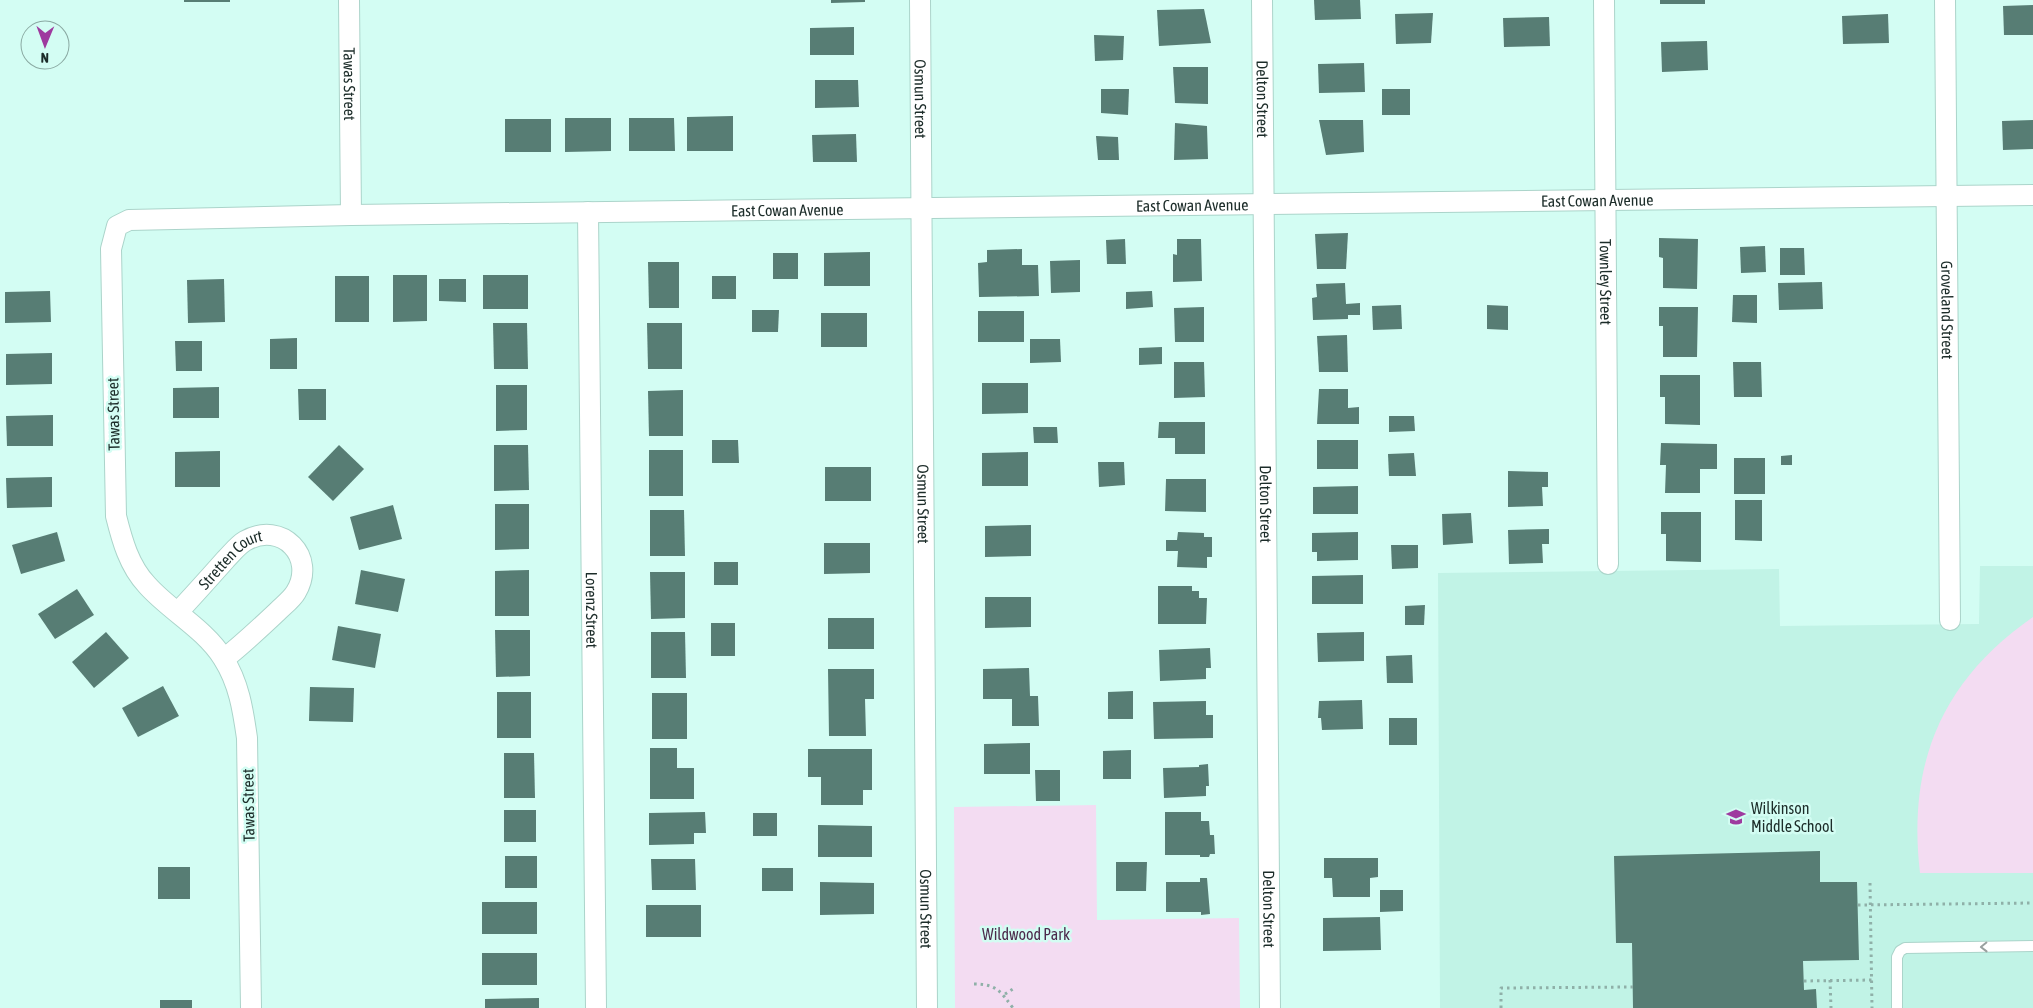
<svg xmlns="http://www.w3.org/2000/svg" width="2033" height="1008" font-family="'Asap Condensed',sans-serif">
	<rect width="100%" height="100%" fill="#d3fdf3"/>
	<path fill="#c1f3e6" d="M1980 566H2033V1008H1440L1438 573 1779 569 1780 626 1979 624Z"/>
	<g fill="#f3dcf2">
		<path d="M2033 617V873H1920C1907 763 1942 680 2033 617Z"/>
		<path d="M1096 805 1097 920 1239 918 1240 1008H955L954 807Z"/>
	</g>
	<g fill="#577d74">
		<rect x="184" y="0" width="46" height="2"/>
		<path d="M831 0H865V2L831 3Z"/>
		<path d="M1314 0H1360L1361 19 1315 20Z"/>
		<rect x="1660" y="0" width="45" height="4"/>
		<path d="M2033 5V35H2004L2003 6Z"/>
		<path d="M1204 9 1211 43 1159 46 1157 10Z"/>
		<path d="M1433 13 1431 43 1396 44 1395 14Z"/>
		<path d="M1888 14 1889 43 1843 44 1842 16Z"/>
		<path d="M1549 17 1550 46 1504 47 1503 18Z"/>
		<path d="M854 27V55H810V28Z"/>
		<path d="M1094 35 1124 36 1123 60 1095 61Z"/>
		<path d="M1707 41 1708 70 1662 72 1661 42Z"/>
		<path d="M1364 63 1365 92 1319 93 1318 64Z"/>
		<path d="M1173 67H1208V104L1175 103Z"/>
		<path d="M815 80H858L859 107 815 108Z"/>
		<path d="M1101 89H1129L1128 115 1101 113Z"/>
		<rect x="1382" y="89" width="28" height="26"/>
		<path d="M733 116V151H687V117Z"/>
		<path d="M565 118H611V151L565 152Z"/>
		<path d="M629 118H674L675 151H629Z"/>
		<rect x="505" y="119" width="46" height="33"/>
		<path d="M1319 120H1363L1364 152 1326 155Z"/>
		<path d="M2033 120V149L2003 150 2002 121Z"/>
		<path d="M1175 123 1207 126 1208 159 1174 160Z"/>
		<path d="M856 134 857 162H813L812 135Z"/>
		<path d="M1096 136 1118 137 1119 160H1098Z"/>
		<path d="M1348 233 1346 269H1317L1315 234Z"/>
		<path d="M1659 238 1698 239 1697 289 1663 288V258L1659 257Z"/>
		<path d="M1125 239 1126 264H1107L1106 240Z"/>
		<path d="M1177 239H1201L1202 281 1173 282V254L1177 255Z"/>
		<path d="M1765 246 1766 272 1741 273 1740 247Z"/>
		<path d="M1780 248H1804L1805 275H1780Z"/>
		<path d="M1022 249V265H1038L1039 296 979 297 978 263 987 262V250Z"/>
		<path d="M870 252V286H824V253Z"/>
		<rect x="773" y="253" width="25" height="26"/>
		<path d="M1080 260V292L1051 293 1050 261Z"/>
		<path d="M648 262H679V308H649Z"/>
		<path d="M393 275H427V321L393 322Z"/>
		<rect x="483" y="275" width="45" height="34"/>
		<rect x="335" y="276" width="34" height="46"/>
		<rect x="712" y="276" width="24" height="23"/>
		<path d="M224 279 225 322 188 323 187 280Z"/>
		<path d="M439 279H466V302L439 301Z"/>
		<path d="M1822 282 1823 309 1779 310 1778 283Z"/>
		<path d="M1345 283 1346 304 1360 303V315H1348V319L1313 320 1312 298 1317 297 1316 284Z"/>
		<path d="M50 291 51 322 5 323V292Z"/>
		<path d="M1152 291 1153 307 1126 309V292Z"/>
		<path d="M1733 295H1757V323L1732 322Z"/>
		<path d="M1401 305 1402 329 1373 330 1372 306Z"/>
		<path d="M1487 305 1508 306V330L1487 329Z"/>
		<path d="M1204 307V342H1175L1174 308Z"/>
		<path d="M1659 307H1698L1697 357H1663V326H1659Z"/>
		<path d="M752 310H779L778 332H752Z"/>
		<rect x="978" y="311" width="46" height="31"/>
		<rect x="821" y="313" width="46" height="34"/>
		<path d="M493 323H527L528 369H494Z"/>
		<path d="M647 323H682V369H648Z"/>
		<path d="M1347 335 1348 372H1319L1317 336Z"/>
		<path d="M297 338V369H270V339Z"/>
		<path d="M1030 339H1060L1061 362 1030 363Z"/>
		<path d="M175 341H202V371H176Z"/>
		<path d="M1162 347V364L1139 365V348Z"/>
		<path d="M52 353V384L6 385V354Z"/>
		<path d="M1174 362H1204L1205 397 1174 398Z"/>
		<path d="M1733 362H1761L1762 397H1734Z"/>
		<path d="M1660 375H1700V425L1665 424V397H1660Z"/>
		<path d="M982 383H1028V413L982 414Z"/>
		<path d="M496 385H527V430L496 431Z"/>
		<path d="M219 387V418H173V388Z"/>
		<path d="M298 389H326V420H299Z"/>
		<path d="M1319 389H1348V408L1359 407V424H1317Z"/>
		<path d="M683 390V436H649L648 391Z"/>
		<path d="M53 415V446H7L6 416Z"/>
		<path d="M1389 416H1414L1415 431 1389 432Z"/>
		<path d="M1159 422H1205V454H1175V438H1158Z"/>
		<path d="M1033 427H1057L1058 443H1034Z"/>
		<path d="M712 440H738L739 463H712Z"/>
		<rect x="1317" y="440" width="41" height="29"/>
		<path d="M1661 443 1717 444V469H1700V493H1665L1666 465H1660Z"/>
		<path d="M339 445 364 469 333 501 308 477Z"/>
		<path d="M494 445H528L529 490 494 491Z"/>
		<rect x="649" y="450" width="34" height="46"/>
		<path d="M220 451V487H175V452Z"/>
		<path d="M1028 452V486H982V453Z"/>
		<path d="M1414 453 1416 476H1389L1388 454Z"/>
		<path d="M1792 455V465H1781V456Z"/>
		<rect x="1734" y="458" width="31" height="36"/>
		<path d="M1098 462H1124L1125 485 1099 487Z"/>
		<rect x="825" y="467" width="46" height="34"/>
		<path d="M1508 471 1548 472V487H1542L1543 506 1508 507Z"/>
		<path d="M52 477V507L7 508 6 478Z"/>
		<path d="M1166 479H1206V512L1165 511Z"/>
		<path d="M1358 486V514H1313V487Z"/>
		<path d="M1735 500H1762V541L1735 540Z"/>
		<path d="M495 504H529V549L495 550Z"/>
		<path d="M393 505 402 539 359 550 350 517Z"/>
		<path d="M650 510H684L685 556H650Z"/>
		<path d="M1661 512H1701V562L1666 561V534H1661Z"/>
		<path d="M1471 513 1473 543 1443 545 1442 514Z"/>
		<path d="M1031 525V556L985 557V526Z"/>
		<path d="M1549 529V544H1542L1543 563 1509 564 1508 530Z"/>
		<path d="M57 532 65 561 21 574 12 545Z"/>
		<path d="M1178 532 1204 533V537H1212V557H1207V568L1177 567 1178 551H1166V540H1177Z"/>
		<path d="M1358 532V560L1317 561V552H1312V533Z"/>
		<path d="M824 543H870V573L824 574Z"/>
		<path d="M1391 545H1418V568L1392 569Z"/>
		<rect x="714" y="562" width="24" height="23"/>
		<path d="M361 570 405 579 398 612 355 604Z"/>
		<path d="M529 570V616H495V571Z"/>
		<path d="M650 572H685V618L651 619Z"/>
		<path d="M1363 575V604H1312V576Z"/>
		<path d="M1158 586H1192V591H1199V598H1207L1206 624H1158Z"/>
		<path d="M77 589 94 615 55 639 38 614Z"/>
		<path d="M985 597H1031V627L985 628Z"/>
		<path d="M1425 605 1424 625H1405V606Z"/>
		<rect x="828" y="618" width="46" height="31"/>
		<rect x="711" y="623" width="24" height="33"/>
		<path d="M338 626 381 634 375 668 332 660Z"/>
		<path d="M495 630H530V676L496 677Z"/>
		<path d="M106 632 129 658 94 688 72 662Z"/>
		<path d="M651 632H685L686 678H651Z"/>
		<path d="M1364 632V661L1318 662 1317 633Z"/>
		<path d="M1210 648 1211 668H1206V679L1160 681 1159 650Z"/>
		<path d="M1412 655 1413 683H1387L1386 656Z"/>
		<path d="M1029 668 1030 696H1038L1039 726H1012V699H983V669Z"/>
		<path d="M828 669H874V699H865L866 736H829Z"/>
		<path d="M163 686 179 716 138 737 122 708Z"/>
		<path d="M310 687 354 688 353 722 309 721Z"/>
		<path d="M1133 691V719H1108V692Z"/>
		<rect x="497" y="692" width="34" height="46"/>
		<rect x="652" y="693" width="35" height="46"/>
		<path d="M1362 700 1363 729 1322 730 1321 718H1318L1319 701Z"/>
		<path d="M1206 701V715H1213V738L1154 739 1153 702Z"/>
		<rect x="1389" y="718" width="28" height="27"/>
		<path d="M1030 743V774H984V744Z"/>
		<path d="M650 748H677V768H694V799H650Z"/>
		<path d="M808 749H872V790H863V805H821V777H808Z"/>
		<path d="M1131 750V779H1103V751Z"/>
		<path d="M504 753H534L535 798H504Z"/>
		<path d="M1208 764 1209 786H1206V796L1164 798 1163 768 1199 767V765Z"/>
		<path d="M1035 770H1060V801H1036Z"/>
		<rect x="504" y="810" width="32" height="32"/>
		<path d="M705 812 706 833H694V844L649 845V813Z"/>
		<path d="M1165 812H1201V821H1209L1210 835H1214L1215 854H1210L1209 857H1200V855H1165Z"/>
		<rect x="753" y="813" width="24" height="23"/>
		<path d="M818 825 872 826V857H818Z"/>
		<path d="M1820 851V882H1857L1859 960 1803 961 1804 990 1816 989 1817 1008H1633L1632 943H1616L1614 856Z"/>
		<rect x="505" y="856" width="32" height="32"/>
		<path d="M1324 858H1378V877L1370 878V897H1333L1332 878H1324Z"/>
		<path d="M651 859H695L696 890H652Z"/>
		<path d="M1116 862H1147L1146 891H1116Z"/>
		<rect x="158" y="867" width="32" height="32"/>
		<rect x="762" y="868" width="31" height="23"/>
		<path d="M1200 878H1207L1210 914 1201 915V912H1166V882H1200Z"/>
		<path d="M820 882 874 883V914L820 915Z"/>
		<path d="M1380 890H1403V911L1380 912Z"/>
		<rect x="482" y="902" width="55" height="32"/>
		<rect x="646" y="905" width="55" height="32"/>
		<path d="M1380 917 1381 950 1323 951V918Z"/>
		<rect x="482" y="953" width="55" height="32"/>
		<path d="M539 998V1008H485V999Z"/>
		<rect x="160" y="1000" width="32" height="8"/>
	</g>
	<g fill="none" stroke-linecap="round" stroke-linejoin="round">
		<g stroke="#abd4ca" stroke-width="12">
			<path id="lane" d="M1897 1008V957L1900 951 1905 948 2033 946"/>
		</g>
		<g stroke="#abd4ca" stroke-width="22">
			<g id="street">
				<path id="s1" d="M349 0 351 215"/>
				<path id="s2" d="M920 0 927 1008"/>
				<path id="s3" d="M1262 0 1270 1008"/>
				<path id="s4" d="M1604 0 1608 564"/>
				<path id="s5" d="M1945 0 1950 620"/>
				<path id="s6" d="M588 212 596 1008"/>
				<path id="s7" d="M178 612C194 595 210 577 226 559 232 553 238 545 245 541 282 520 317 557 296 592 292 599 284 605 278 611 260 628 243 644 224 659"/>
				<path id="s8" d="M251 1008 247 738C243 710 239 683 223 658 204 628 170 611 147 585 129 566 122 540 116 516L111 249 117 226 129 220 351 215 2033 195"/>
			</g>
		</g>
		<g stroke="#8fb0a8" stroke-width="3" stroke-dasharray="2.5 4" stroke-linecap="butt">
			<path d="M1870 883 1872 1008"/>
			<path d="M1858 905 2033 903"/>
			<path d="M1830 980 1831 1008"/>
			<path d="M1804 981 1872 980"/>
			<path d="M974 984C997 984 1001 992 1013 1008"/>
			<path d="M1005 994 1016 987"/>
			<path d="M1501 1008V988L1633 987"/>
		</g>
		<use href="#lane" stroke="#fff" stroke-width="10"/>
		<use href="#street" stroke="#fff" stroke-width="20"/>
	</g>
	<defs><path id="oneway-chevron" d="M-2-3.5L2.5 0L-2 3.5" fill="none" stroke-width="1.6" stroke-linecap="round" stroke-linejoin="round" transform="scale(1.25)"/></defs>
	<use stroke="#99a09f" href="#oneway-chevron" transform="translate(1984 947) rotate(179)"/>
	<defs>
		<g id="school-bare" transform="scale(1.5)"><path d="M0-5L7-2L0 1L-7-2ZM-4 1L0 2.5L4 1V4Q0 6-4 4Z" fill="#9e3a9f" stroke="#d3fdf3" stroke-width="2.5" paint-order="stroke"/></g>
	</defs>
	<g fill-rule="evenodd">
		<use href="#school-bare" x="1736" y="817"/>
	</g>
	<g text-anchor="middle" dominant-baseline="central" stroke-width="5" stroke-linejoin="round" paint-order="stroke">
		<g font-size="16" fill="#1c2c29" stroke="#d3fdf3">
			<text stroke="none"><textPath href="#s1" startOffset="84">Tawas Street</textPath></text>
			<text stroke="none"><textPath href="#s2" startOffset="99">Osmun Street</textPath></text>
			<text stroke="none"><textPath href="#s3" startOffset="99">Delton Street</textPath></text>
			<text stroke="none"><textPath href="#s8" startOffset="2309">East Cowan Avenue</textPath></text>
			<text stroke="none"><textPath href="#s8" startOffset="1904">East Cowan Avenue</textPath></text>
			<text stroke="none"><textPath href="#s8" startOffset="1499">East Cowan Avenue</textPath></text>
			<text stroke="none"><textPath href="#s4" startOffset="282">Townley Street</textPath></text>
			<text stroke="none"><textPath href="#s5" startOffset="310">Groveland Street</textPath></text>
			<text transform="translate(113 414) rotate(-91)">Tawas Street</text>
			<text stroke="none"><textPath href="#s2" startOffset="504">Osmun Street</textPath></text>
			<text stroke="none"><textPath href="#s3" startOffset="504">Delton Street</textPath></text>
			<text stroke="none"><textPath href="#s7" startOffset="75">Stretten Court</textPath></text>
			<text stroke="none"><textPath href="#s6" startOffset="398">Lorenz Street</textPath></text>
			<text transform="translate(248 805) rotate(-91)">Tawas Street</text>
			<text stroke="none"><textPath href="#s2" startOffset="909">Osmun Street</textPath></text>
			<text stroke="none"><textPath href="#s3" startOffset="909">Delton Street</textPath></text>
		</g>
		<g font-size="16" fill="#1c2c29" stroke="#d3fdf3" text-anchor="start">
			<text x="1751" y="808">Wilkinson<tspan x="1751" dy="18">Middle School</tspan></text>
		</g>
		<g font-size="16" fill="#4c2a4c" stroke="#d3fdf3">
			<text x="1026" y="934">Wildwood Park</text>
		</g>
	</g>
	<g transform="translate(45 45) rotate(181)"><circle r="24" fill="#d3fdf3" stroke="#8aa9a2"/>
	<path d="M0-4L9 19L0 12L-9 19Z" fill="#9e3a9f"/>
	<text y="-8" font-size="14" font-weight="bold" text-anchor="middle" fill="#1c2c29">N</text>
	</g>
</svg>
